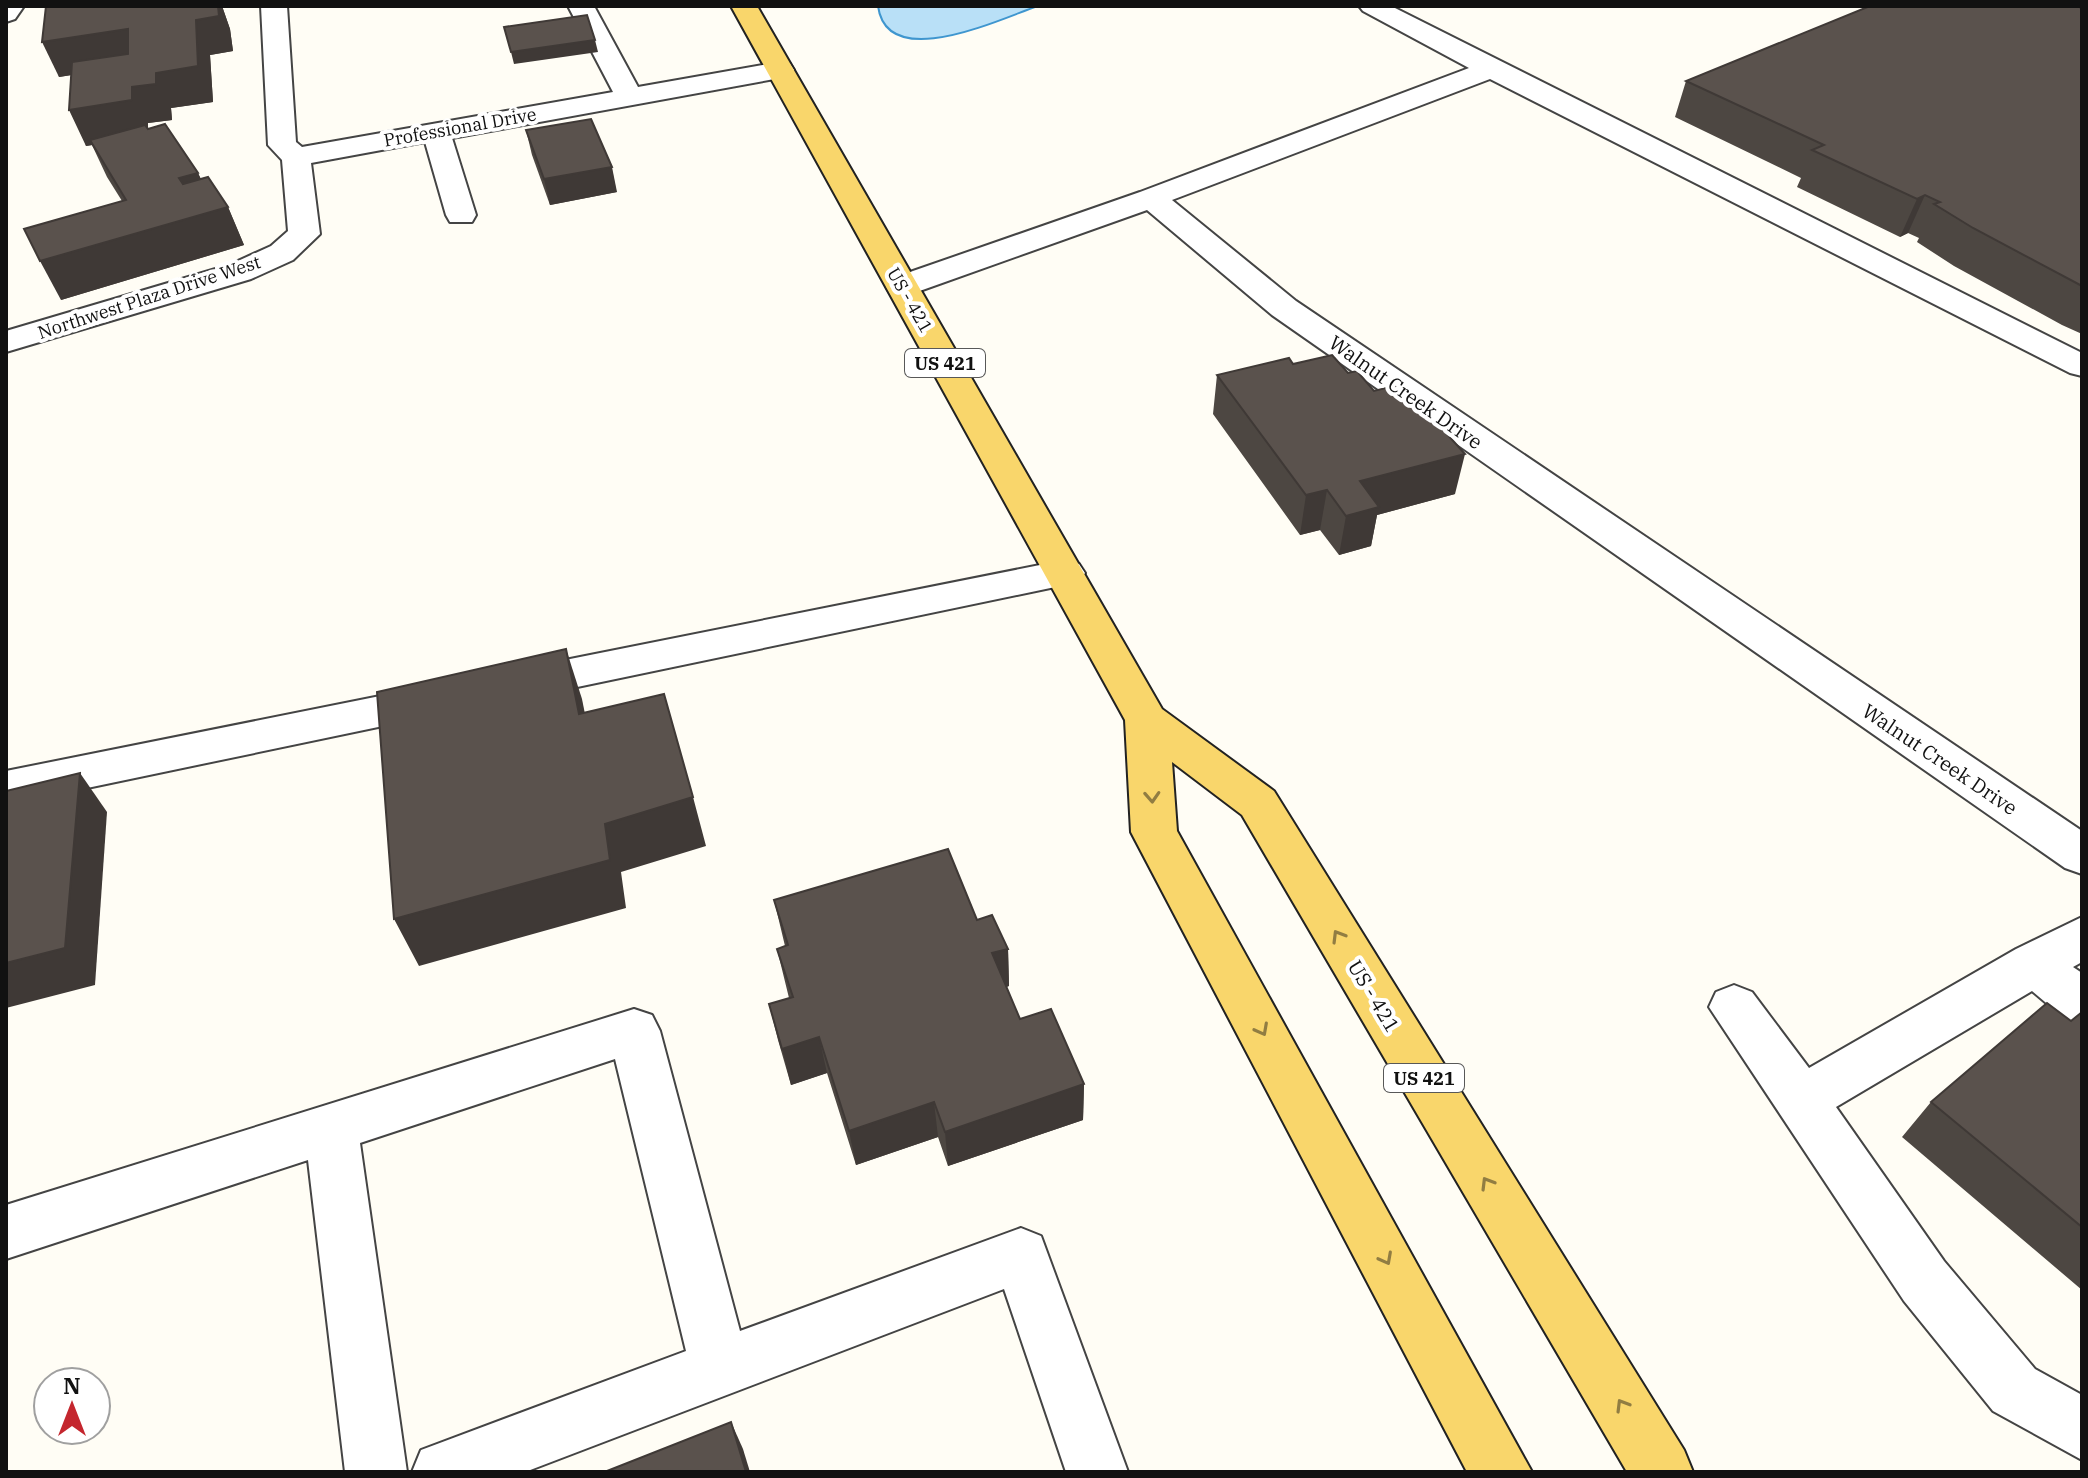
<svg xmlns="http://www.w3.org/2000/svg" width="2088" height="1478" font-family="'IBM Plex Serif',serif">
	<rect width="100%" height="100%" fill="#fffdf5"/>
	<path fill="#b9e0f7" stroke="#3f96cf" stroke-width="2" d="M878 6H1038C1002 18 887 74 878 6Z"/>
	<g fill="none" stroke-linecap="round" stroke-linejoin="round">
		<g stroke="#444" stroke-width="4">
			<g id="minor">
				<path d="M6 6H24L15 19 6 22Z"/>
				<path d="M261 6H287L296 142 302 147 613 92 568 6H594L638 87 780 62 790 64 794 70 790 76 780 78 452 138 476 215 472 222H450L446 215 425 142 311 163 320 234 293 260 251 279 6 352V331L229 265 271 246 288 231 282 160 268 145Z"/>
				<path d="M1359 6H1391L2082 353V376L2070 373 1490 79 1172 200 1296 301 2082 831V874L2065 868 1272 315 1147 210 914 293 902 296 890 293 886 286 890 279 1140 192 1469 68 1363 11Z"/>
				<path d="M1065 560 1079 564 1085 573 1079 582 515 700 500 696 494 685 500 674 515 670Z"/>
				<path d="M435 685 450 690 457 701 450 712 6 805V771Z"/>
				<path d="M2082 917V962L2073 967 2082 973V1025L2064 1018 2032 991 1836 1107 1944 1261 2035 1369 2082 1395V1460L1993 1411 1904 1301 1709 1007 1716 992 1734 985 1752 992 1809 1068 2016 949Z"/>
				<path d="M634 1009 652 1015 660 1031 740 1331 1021 1228 1041 1236 1128 1472H1066L1004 1289 525 1472H412L421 1450 686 1351 615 1059 360 1143 407 1472H345L308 1160 6 1259V1205Z"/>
			</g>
		</g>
		<g stroke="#222" stroke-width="4">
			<path id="major" d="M731 6H757L1162 709 1274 791 1684 1450 1693 1472H1627L1242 815 1172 762 1177 831 1532 1472H1467L1131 832 1125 720Z"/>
		</g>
		<use href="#minor" fill="#fff" fill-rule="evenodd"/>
		<use href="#major" fill="#f9d66b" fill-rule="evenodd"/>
	</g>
	<g fill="#4d4742">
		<path d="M46 6H222L230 29 233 51 210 55 213 102 171 108 172 120 148 123V129L198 173 201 179 228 207 244 245 61 300 122 201 107 177 92 145 86 146 71 75 59 77Z"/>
		<path d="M2082 8V334L2062 325 1954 266 1917 242 1919 238 1908 233 1900 237 1797 187 1801 178 1675 117 1686 81Z"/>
		<path d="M526 130 617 192 550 205 532 155Z"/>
		<path d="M1293 364 1455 494 1377 515 1371 546 1339 555 1320 530 1300 535 1213 414 1217 375Z"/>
		<path d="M774 900 977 920 1008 949 1009 986 1006 987 1020 1019 1084 1084 1083 1120 948 1166 938 1137 856 1165 827 1073 791 1085 778 1040 769 1004 789 998 777 949 785 946Z"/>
		<path d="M2082 1012V1290L1902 1137 1931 1102 2071 1021Z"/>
	</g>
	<g fill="#3f3936">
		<path d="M218 6H222L230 29 233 51 210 55 213 102 171 108 172 120 148 123V136L86 146 69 110 132 87 156 73 196 20Z"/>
		<path d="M128 29 143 64 59 77 42 42Z"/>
		<path d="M595 40 598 52 514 64 511 52Z"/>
		<path d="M612 167 617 192 550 205 544 179Z"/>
		<path d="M198 173 214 210 195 216 179 178Z"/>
		<path d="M1925 195 1908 233 1900 237 1917 199Z"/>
		<path d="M228 207 244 245 61 300 40 261Z"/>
		<path d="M1465 454 1455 494 1377 515 1371 546 1339 555 1346 516 1360 481Z"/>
		<path d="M1327 490 1320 530 1300 535 1306 495Z"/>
		<path d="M566 649 582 699 595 764 579 714Z"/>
		<path d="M80 773 107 812 95 985 6 1008V963Z"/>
		<path d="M693 797 706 846 621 872 626 908 419 966 394 919 605 824Z"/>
		<path d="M1008 949 1009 986 994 991 992 953Z"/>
		<path d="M819 1037 827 1073 791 1085 782 1049Z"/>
		<path d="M1084 1084 1083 1120 948 1166 945 1132Z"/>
		<path d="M934 1102 938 1137 856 1165 849 1131Z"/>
		<path d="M731 1422 743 1449 750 1472H746Z"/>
	</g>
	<g fill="#5a524d" stroke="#3f3936" stroke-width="2">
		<path d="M46 6H218L219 16 196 20 198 66 156 73V84L132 87V100L69 110 72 62 128 54V29L42 42Z"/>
		<path d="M1870 6H2076L2082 8V286L1973 228 1934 204 1940 202 1925 195 1917 199 1812 150 1824 145 1686 81Z"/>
		<path d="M587 15 595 40 511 52 504 27Z"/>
		<path d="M591 119 612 167 544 179 526 130Z"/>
		<path d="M165 124 198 173 179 178 183 184 208 177 228 207 40 261 24 229 126 200 90 140 145 125 148 129Z"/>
		<path d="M1332 355 1348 373 1357 371 1374 391 1402 384 1465 454 1360 481 1379 507 1346 516 1327 490 1306 495 1217 375 1289 358 1293 364Z"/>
		<path d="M566 649 579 714 664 694 693 797 605 824 610 860 394 919 377 692Z"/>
		<path d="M80 773 65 948 6 963V791Z"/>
		<path d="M948 849 977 920 992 915 1008 949 992 953 1020 1019 1051 1009 1084 1084 945 1132 934 1102 849 1131 819 1037 782 1049 769 1004 793 997 777 949 788 945 774 900Z"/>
		<path d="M2047 1003 2071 1021 2082 1012V1227L1931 1102Z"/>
		<path d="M731 1422 746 1472H607V1471Z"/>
	</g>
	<defs><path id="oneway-chevron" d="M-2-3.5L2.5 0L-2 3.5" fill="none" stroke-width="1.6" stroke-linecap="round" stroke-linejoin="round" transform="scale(2)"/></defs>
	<g stroke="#917d42">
		<use href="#oneway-chevron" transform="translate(1152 797) rotate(87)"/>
		<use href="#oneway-chevron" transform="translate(1338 936) rotate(-121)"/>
		<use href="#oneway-chevron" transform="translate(1262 1030) rotate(62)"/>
		<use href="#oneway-chevron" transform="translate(1487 1183) rotate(-121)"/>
		<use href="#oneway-chevron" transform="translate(1386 1259) rotate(62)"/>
		<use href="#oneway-chevron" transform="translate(1622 1405) rotate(-121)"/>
	</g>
	<g text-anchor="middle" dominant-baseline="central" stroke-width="8" stroke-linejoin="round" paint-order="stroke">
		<g font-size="18" fill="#111" stroke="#fff">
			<text transform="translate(460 127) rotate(-10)">Professional Drive</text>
			<text transform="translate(149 297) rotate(-18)">Northwest Plaza Drive West</text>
			<text transform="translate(910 300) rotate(60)">US - 421</text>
		</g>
		<g fill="#fff" stroke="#585858" stroke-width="2">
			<rect x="905" y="349" width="80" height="28" rx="6"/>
			<rect x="1384" y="1064" width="80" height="28" rx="6"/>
		</g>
		<g font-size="18" font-weight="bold" fill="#111">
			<text x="945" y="363">US 421</text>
			<text x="1424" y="1078">US 421</text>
		</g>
		<g font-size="20" fill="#111" stroke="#fff">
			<text transform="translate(1406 392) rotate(35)">Walnut Creek Drive</text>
			<text transform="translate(1940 759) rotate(34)">Walnut Creek Drive</text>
			<text transform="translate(1374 996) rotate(59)">US - 421</text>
		</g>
	</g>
	<rect width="2088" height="1478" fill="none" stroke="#111111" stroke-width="16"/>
	<g transform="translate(72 1406)"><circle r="38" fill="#ffffff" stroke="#a0a0a0" stroke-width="2"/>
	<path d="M0-6L14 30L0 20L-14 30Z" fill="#c4262e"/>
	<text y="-12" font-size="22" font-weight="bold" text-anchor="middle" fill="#111111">N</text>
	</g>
</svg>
